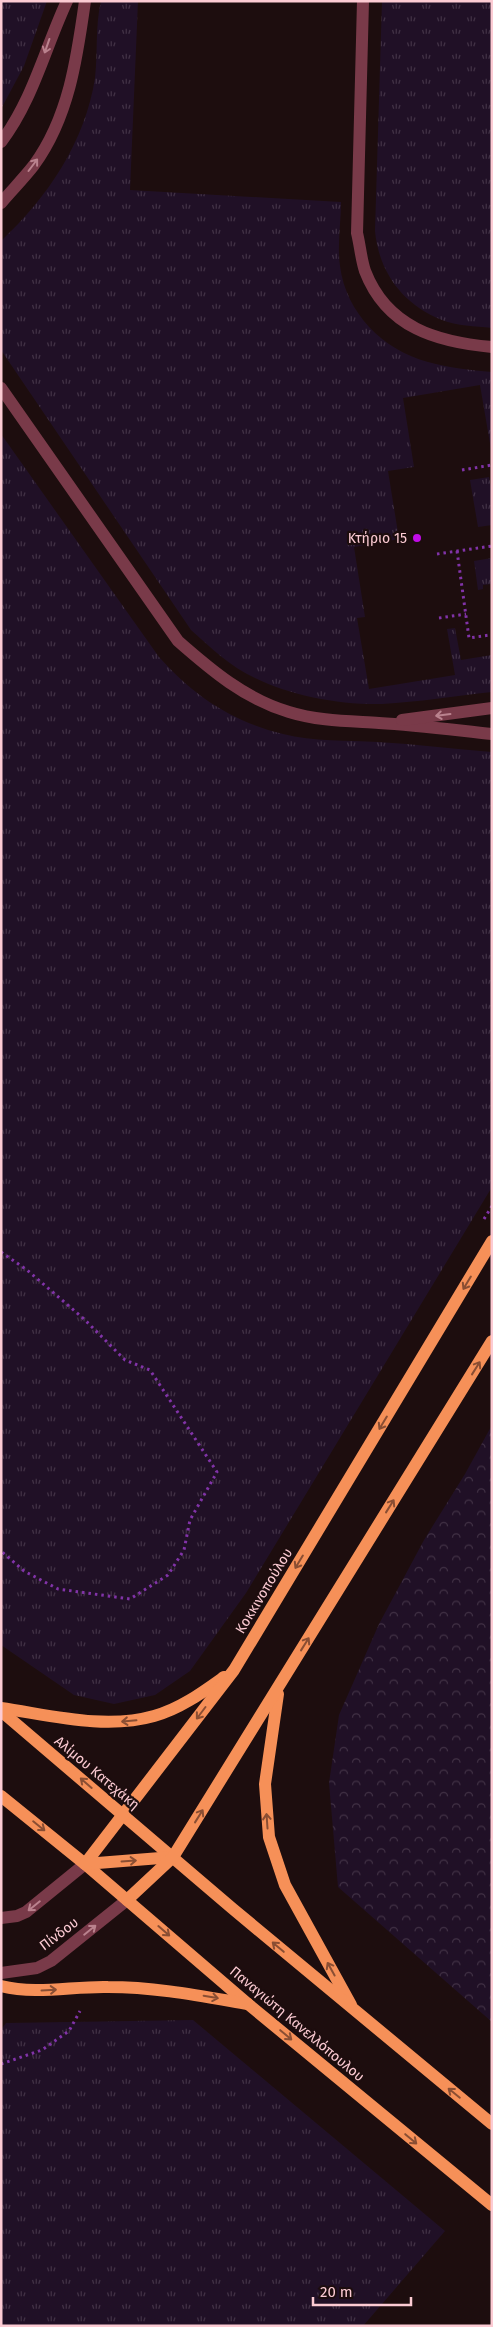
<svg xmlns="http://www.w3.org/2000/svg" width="493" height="2327" font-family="'Fira Sans',sans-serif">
	<defs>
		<pattern id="grass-tufts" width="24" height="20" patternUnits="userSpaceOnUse" patternTransform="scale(1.25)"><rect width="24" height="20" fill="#201026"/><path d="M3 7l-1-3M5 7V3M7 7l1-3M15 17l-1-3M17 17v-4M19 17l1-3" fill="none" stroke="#413145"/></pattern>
		<pattern id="forest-crowns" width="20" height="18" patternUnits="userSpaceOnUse" patternTransform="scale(1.25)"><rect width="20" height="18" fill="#201026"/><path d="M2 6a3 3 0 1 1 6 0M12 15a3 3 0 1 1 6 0" fill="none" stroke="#413145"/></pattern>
	</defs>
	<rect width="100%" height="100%" fill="#1d0d0e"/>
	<g fill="url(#grass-tufts)">
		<path d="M1 1H47L24 66 1 109Z"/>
		<path d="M101 1H138L130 190 341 202C341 222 337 246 340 266 346 313 383 350 428 362 449 368 470 370 492 372V455L480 385 403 398 414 467 388 471 399 539 354 547 365 617 357 618 369 689 455 675 447 629 455 628 461 660 492 655V692C455 696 418 702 382 704 341 705 291 696 255 678 231 667 211 648 191 630L1 350V241C48 197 85 142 95 78 98 53 95 26 101 1Z"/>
		<path d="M382 1H492V328C475 326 457 326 442 320 402 304 379 272 375 231Z"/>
		<path d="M1 434 159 657C194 696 231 721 283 734 313 742 347 740 378 742 416 744 454 749 492 752V1187L246 1593 190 1671 155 1695 114 1704 74 1695 1 1645Z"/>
		<path d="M489 477 492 492V525L478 527 470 480Z"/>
		<path d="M492 558V584L483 585V589L478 590 474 561Z"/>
		<path d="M193 2020 445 2231 363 2326H1V2030L6 2023Z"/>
	</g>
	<path fill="url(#forest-crowns)" d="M492 1425V2022L338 1887 329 1783 339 1715 379 1624 424 1540 465 1474Z"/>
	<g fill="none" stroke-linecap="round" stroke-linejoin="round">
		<g stroke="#8133a8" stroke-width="3" stroke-dasharray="2.5 4" stroke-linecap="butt">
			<path d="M462 470 492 465"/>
			<path d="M457 551 469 638 490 635"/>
			<path d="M437 554 492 546"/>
			<path d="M439 618 466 614"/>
			<path d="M484 1219 492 1206"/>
			<path d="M1 1252 27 1270 84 1319 125 1360 150 1370 217 1472 190 1520 184 1550 168 1575 130 1599 58 1589 24 1571 1 1551"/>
			<path d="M1 2064 42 2050 69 2031 80 2011"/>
		</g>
		<g stroke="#793a49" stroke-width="12">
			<path d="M363 1 357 233C360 245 361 259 365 271 387 328 437 342 492 347"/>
			<path d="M1 142C33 100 45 48 67 1"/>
			<path d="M1 203C12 190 24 178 34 165 69 117 77 58 85 1"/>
			<path d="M1 388 178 641C211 670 245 699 289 712 318 721 348 721 379 723 416 725 454 730 492 734"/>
			<path d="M402 720 492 708"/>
			<path d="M1 1918 17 1916 26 1912 85 1864"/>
			<path d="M1 1973 37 1968 51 1961 127 1900"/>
		</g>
		<g stroke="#f69058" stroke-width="12">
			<path d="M278 1694 265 1784 269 1837 285 1885 351 2005"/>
			<path d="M1 1708C50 1715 105 1730 154 1716 180 1709 203 1692 224 1677"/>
			<path d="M1 1711 233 1909 492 2124"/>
			<path d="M1 1796 85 1864 248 2004 492 2205"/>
			<path d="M85 1864 234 1670 492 1241"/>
			<path d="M85 1864 173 1857"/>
			<path d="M127 1900 173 1857 492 1341"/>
			<path d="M1 1986C37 1995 72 1986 108 1987 156 1987 201 1996 248 2004"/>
		</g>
	</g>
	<defs><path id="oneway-shaft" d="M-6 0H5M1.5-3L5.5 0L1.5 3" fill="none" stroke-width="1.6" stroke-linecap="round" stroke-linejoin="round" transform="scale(1.25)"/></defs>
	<g stroke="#ba828e">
		<use href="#oneway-shaft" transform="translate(47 46) rotate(109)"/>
		<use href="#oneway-shaft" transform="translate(33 165) rotate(-53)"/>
		<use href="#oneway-shaft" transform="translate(443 715) rotate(173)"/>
		<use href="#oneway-shaft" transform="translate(34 1906) rotate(141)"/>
		<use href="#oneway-shaft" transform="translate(90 1930) rotate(-39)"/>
	</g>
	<g stroke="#8a4e33">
		<use href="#oneway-shaft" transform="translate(467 1283) rotate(121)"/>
		<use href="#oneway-shaft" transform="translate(476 1368) rotate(-58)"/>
		<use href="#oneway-shaft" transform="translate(383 1423) rotate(121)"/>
		<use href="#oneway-shaft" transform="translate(390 1506) rotate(-58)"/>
		<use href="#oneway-shaft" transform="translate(299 1562) rotate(121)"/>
		<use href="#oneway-shaft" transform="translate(305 1644) rotate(-58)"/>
		<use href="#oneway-shaft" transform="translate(201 1713) rotate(127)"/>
		<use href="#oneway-shaft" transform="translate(129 1721) rotate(175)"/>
		<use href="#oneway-shaft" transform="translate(86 1783) rotate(-139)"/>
		<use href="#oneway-shaft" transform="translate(199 1816) rotate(-58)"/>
		<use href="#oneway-shaft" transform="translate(267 1821) rotate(-94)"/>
		<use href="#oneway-shaft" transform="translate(39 1826) rotate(39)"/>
		<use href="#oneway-shaft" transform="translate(129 1861) rotate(-4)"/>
		<use href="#oneway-shaft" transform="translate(164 1931) rotate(41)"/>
		<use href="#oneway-shaft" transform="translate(278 1947) rotate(-140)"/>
		<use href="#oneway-shaft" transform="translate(331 1969) rotate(-119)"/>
		<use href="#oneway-shaft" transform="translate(49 1990) rotate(-3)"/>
		<use href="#oneway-shaft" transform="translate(211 1997) rotate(10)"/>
		<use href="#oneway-shaft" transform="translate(286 2035) rotate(40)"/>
		<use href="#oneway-shaft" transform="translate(454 2093) rotate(-141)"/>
		<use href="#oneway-shaft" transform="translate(411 2139) rotate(40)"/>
	</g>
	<circle fill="#c10ce7" stroke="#1d0d0e" stroke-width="2" cx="417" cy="538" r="5"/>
	<g text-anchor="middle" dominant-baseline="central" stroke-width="4.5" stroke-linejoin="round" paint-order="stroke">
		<g font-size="14" fill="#fccbd3" stroke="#1d0d0e" text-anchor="end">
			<text x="407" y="538">Κτήριο 15</text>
		</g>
		<g font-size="14" fill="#fccbd3" stroke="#1d0d0e">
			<text transform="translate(264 1591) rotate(-59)">Κοκκινοπούλου</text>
			<text transform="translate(97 1773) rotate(40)">Αλίμου Κατεχάκη</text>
			<text transform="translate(59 1934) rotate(-37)">Πίνδου</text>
			<text transform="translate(297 2024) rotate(40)">Παναγιώτη Κανελλόπουλου</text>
		</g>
	</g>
	<rect width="493" height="2327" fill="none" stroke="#fccbd3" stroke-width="5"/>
	<path d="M313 2297v8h98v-8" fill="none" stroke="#fccbd3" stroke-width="2.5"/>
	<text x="320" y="2297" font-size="15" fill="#fccbd3" stroke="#1d0d0e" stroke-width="4" paint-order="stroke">20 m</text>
</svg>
